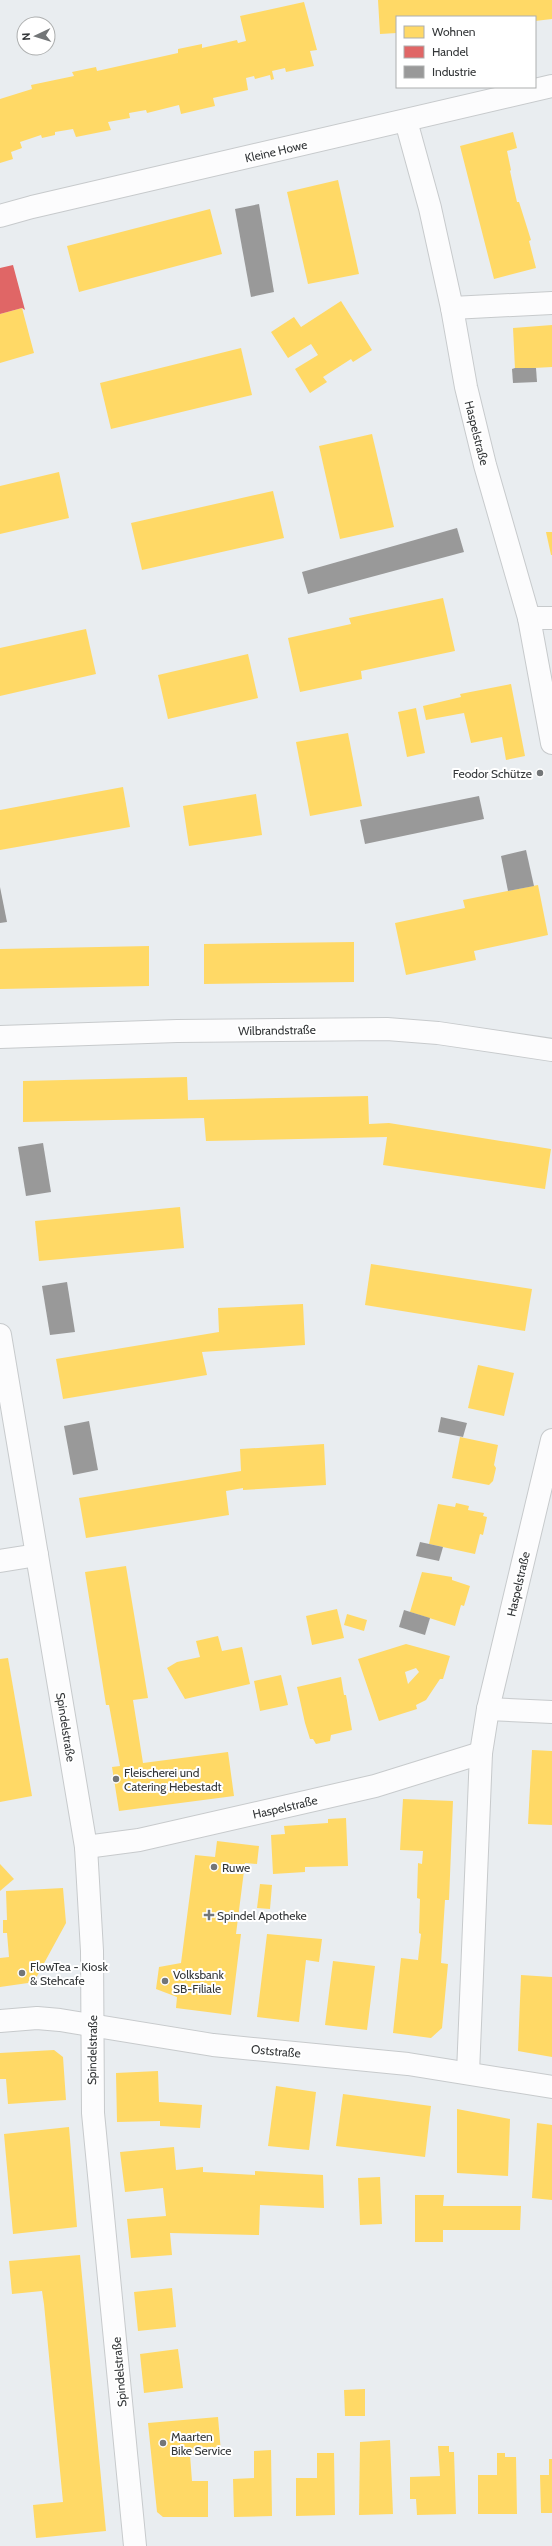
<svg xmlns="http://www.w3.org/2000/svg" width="552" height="2546" font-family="Cabin,sans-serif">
	<rect width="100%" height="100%" fill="#e9edf0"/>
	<g fill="#ffd966" fill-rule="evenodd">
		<path d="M378 0H552V19L535 21V17H397V33L380 34Z"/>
		<path d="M304 2 317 50 310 51 314 66 286 72 285 68 272 71 274 79 271 80 270 75 255 79 254 76 246 78 248 90 213 98 215 106 181 114 179 105 147 113 146 110 129 113 130 118 108 122 111 130 76 137 73 129 55 132V135L42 138 41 135 20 142 22 148 11 152 13 159 0 163V99L32 89 31 85 74 76 72 72 96 67 97 71 178 53V49L202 44V48L237 40 238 43 246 41 240 16Z"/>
		<path d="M513 132 517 148 507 151 511 170 510 171 517 202H519L531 240 529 241 536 268 494 279 460 146Z"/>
		<path d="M338 180 359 274 308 284 287 192Z"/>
		<path d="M210 209 222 254 79 292 67 246Z"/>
		<path d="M341 301 372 350 353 362 351 359 323 377 327 382 310 393 295 369 318 355 311 344 288 358 271 332 294 317 301 327Z"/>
		<path d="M22 308 34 353 0 363V314Z"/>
		<path d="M552 325V367L515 369 513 328Z"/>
		<path d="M241 348 252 395 111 429 100 383Z"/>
		<path d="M372 434 394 527 340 539 319 446Z"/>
		<path d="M59 472 69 518 0 534V486Z"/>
		<path d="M273 491 284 538 142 570 131 523Z"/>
		<path d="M546 532H552V555H551Z"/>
		<path d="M443 598 455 651 361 671 362 679 300 692 288 638 351 624 349 618Z"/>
		<path d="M86 629 96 674 0 696V648Z"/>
		<path d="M248 654 258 698 168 719 158 675Z"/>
		<path d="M511 684 525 756 506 760 502 737 471 743 464 713 426 720 423 706 461 697 460 694Z"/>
		<path d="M416 708 425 753 407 757 398 712Z"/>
		<path d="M348 733 362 806 310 816 296 742Z"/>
		<path d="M123 787 130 827 0 850V810Z"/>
		<path d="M256 794 262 835 189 846 183 806Z"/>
		<path d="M538 885 548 935 474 951 476 960 406 975 395 923 465 908 463 900Z"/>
		<path d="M354 942V982L204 984V944Z"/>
		<path d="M149 946V986L0 989V949Z"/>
		<path d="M187 1077 188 1100 368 1096 369 1124 389 1123 551 1149 545 1189 383 1165 387 1137 206 1141 204 1118 23 1122V1081Z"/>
		<path d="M180 1207 184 1248 39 1261 35 1221Z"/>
		<path d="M371 1264 532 1289 525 1331 365 1305Z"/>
		<path d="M303 1304 305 1345 202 1352 207 1375 63 1399 56 1359 219 1332 218 1308Z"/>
		<path d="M478 1365 514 1373 504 1416 468 1408Z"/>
		<path d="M460 1437 498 1445 494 1465 496 1468 493 1481 489 1485 452 1478Z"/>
		<path d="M324 1444 326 1485 243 1490V1488L226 1491 229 1515 86 1538 79 1498 241 1471 240 1449Z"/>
		<path d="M456 1503 469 1506 468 1510 484 1513 483 1516 487 1517 483 1535 480 1534 475 1554 429 1544 438 1504 455 1507Z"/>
		<path d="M126 1566 148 1698 133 1700 143 1763 228 1752 234 1796 119 1811 112 1767 120 1766 109 1705H106L85 1572Z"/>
		<path d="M422 1572 452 1577V1580L470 1586 464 1606 461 1605 455 1626 410 1612Z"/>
		<path d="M337 1609 344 1638 312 1645 306 1616Z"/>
		<path d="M347 1614 367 1620 364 1631 344 1625Z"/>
		<path d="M218 1636 222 1651 242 1647 250 1684 185 1699 167 1668 177 1662 200 1657 196 1641Z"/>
		<path d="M406 1644 450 1656 443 1679H440L426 1700 416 1705 417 1709 379 1721 358 1659ZM416 1668 419 1672 408 1684 405 1672Z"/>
		<path d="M8 1658 32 1796 0 1802V1659Z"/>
		<path d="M281 1675 288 1705 260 1711 254 1681Z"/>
		<path d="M341 1677 344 1695H346L352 1730 331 1735 330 1741 316 1744 313 1739H310L305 1723 297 1687Z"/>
		<path d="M532 1750 552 1751V1825L528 1824Z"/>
		<path d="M403 1799 453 1801 449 1900H445L441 1963 448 1964 442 2028 431 2038 393 2033 401 1958 418 1960 421 1934 419 1933 420 1899 417 1898 418 1863 422 1864 423 1851 400 1850Z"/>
		<path d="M346 1818 348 1866 305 1867V1872L273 1874 271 1835 285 1834 284 1826 328 1823V1819Z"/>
		<path d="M217 1841 259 1846 257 1864 245 1863 236 1934H241L231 2015 176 2008 177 1997 156 1989 159 1967 181 1963 195 1855 215 1857Z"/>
		<path d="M0 1864 14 1879 0 1891Z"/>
		<path d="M260 1884 272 1885 270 1909 257 1908Z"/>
		<path d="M63 1888 66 1923 36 1978 28 1983 0 1987V1958L9 1957 7 1933H3V1920H7L6 1891Z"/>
		<path d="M267 1934 322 1939 319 1962 306 1960 299 2022 257 2017Z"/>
		<path d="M333 1961 375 1966 367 2030 325 2025Z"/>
		<path d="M521 1975 552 1977V2057L518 2051Z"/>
		<path d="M54 2050 63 2057 66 2100 8 2104 6 2079H0V2053Z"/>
		<path d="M158 2071 159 2102 202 2105 200 2128 160 2126V2121L117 2122 116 2073Z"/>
		<path d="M276 2086 316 2092 309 2150 268 2146Z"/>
		<path d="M343 2094 431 2106 425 2157 336 2146Z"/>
		<path d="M457 2109 510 2119 508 2176 457 2173Z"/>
		<path d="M537 2123 552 2125V2200L532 2198Z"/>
		<path d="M69 2127 77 2227 13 2234 4 2134Z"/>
		<path d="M174 2147 176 2170 203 2167V2172L255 2175V2171L323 2175 324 2208 260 2205 259 2235 170 2233 172 2255 131 2258 127 2219 166 2216 163 2188 125 2192 120 2152Z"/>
		<path d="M380 2177 382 2224 360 2225 358 2178Z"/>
		<path d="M415 2195H444L443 2206H521L520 2230H443V2242H415Z"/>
		<path d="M80 2255 106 2531 36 2538 33 2505 63 2502 44 2304 42 2291 12 2294 9 2261Z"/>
		<path d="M172 2288 176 2327 138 2331 134 2292Z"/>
		<path d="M178 2349 183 2388 144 2393 140 2354Z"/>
		<path d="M365 2389V2416H345L344 2390Z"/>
		<path d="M218 2417 221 2452 190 2455 192 2481H208V2517H163L157 2512 148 2423Z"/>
		<path d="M390 2440 393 2514 359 2515 360 2442Z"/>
		<path d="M438 2446H449V2452H454L456 2514 417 2515 416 2499H410V2477L440 2476Z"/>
		<path d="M271 2450 272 2516 234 2517 233 2479 254 2478V2451Z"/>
		<path d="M317 2453H334L335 2515 296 2516V2478H317Z"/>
		<path d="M497 2453H505V2457H516L517 2514H478V2475H497Z"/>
		<path d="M549 2459H552V2513H541L540 2475H549Z"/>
	</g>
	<path fill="#e06666" d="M13 265 25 310 22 308 0 314V268Z"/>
	<g fill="#999">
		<path d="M259 204 274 292 251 297 235 209Z"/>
		<path d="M515 368H536L537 382 513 383 512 369Z"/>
		<path d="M457 528 464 552 308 594 302 572Z"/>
		<path d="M479 796 484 819 365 844 360 820Z"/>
		<path d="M526 850 534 886 508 891 501 856Z"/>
		<path d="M0 887 7 922 0 923Z"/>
		<path d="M43 1143 51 1192 26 1196 18 1147Z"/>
		<path d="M67 1282 75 1332 50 1335 42 1286Z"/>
		<path d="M441 1417 467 1423 463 1437 438 1432Z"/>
		<path d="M89 1421 98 1470 73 1475 64 1426Z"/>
		<path d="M420 1542 443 1547 439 1561 416 1556Z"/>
		<path d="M404 1610 430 1618 425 1635 399 1627Z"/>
	</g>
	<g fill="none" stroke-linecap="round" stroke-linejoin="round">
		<g stroke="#c7cacc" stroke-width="24">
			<g id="minor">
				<path d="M406 121 430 208 452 308 466 387 485 465 529 618 552 743"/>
				<path d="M0 216 32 207 552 86"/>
				<path d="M452 308 552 303"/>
				<path d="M529 618H552"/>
				<path d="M0 1037 177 1031 387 1029 438 1033 552 1050"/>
				<path d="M0 1335 86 1847 92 1951 93 2113 135 2546"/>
				<path d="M0 1561 37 1555"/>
				<path d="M488 1709 552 1712"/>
				<path d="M86 1847 139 1840 375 1786 481 1753"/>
				<path d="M468 2073 481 1753 488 1709 552 1440"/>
			</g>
		</g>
		<g stroke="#c7cacc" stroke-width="24">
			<path id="tertiary" d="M0 2021 37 2018 60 2020 213 2045 408 2064 552 2087"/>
		</g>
		<use href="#minor" stroke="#fcfcfd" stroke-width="22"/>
		<use href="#tertiary" stroke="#fcfcfd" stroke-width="22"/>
	</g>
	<g fill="#737678" stroke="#fff" stroke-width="1.5">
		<circle cx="540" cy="773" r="4"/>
		<circle cx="116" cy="1779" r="4"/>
		<circle cx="214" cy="1867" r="4"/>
		<path d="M207 1909h4v4h4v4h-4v4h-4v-4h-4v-4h4z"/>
		<circle cx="22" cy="1973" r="4"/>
		<circle cx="165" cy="1981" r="4"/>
		<circle cx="163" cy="2443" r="4"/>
	</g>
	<g text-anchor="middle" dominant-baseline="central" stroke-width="4" stroke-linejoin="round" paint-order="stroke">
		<g font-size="12" fill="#333638" stroke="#fff">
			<text transform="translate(276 151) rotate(-13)">Kleine Howe</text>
			<text transform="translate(477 433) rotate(76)">Haspelstraße</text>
			<text transform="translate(277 1030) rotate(-1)">Wilbrandstraße</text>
			<text transform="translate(518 1584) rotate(-77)">Haspelstraße</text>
			<text transform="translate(66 1727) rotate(81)">Spindelstraße</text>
			<text transform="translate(285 1807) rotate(-13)">Haspelstraße</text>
			<text transform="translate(92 2050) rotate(-89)">Spindelstraße</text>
			<text transform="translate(276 2051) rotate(5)">Oststraße</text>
			<text transform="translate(119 2372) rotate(-95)">Spindelstraße</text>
		</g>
		<g font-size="12" fill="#333638" stroke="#fff" text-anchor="start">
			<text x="532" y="773" text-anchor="end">Feodor Schütze</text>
			<text x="124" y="1772">Fleischerei und<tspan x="124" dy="14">Catering Hebestadt</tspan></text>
			<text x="222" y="1867">Ruwe</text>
			<text x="217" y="1915">Spindel Apotheke</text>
			<text x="30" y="1966">FlowTea - Kiosk<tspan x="30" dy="14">&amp; Stehcafe</tspan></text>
			<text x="173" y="1974">Volksbank<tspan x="173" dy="14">SB-Filiale</tspan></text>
			<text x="171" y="2436">Maarten<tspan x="171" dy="14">Bike Service</tspan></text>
		</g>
	</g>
	<rect x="396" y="16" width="140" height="72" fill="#ffffff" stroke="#adafaf"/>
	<rect x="404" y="26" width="20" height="12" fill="#ffd966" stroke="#adafaf"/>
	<text x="432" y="36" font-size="12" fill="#333638">Wohnen</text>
	<rect x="404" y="46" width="20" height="12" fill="#e06666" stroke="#adafaf"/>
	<text x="432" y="56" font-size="12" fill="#333638">Handel</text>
	<rect x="404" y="66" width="20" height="12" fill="#999999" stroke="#adafaf"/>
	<text x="432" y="76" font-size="12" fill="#333638">Industrie</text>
	<g transform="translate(36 36) rotate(266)"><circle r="19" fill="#ffffff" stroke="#adafaf"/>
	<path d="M0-3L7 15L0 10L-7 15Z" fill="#737678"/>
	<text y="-6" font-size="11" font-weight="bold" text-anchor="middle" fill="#333638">N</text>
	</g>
</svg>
